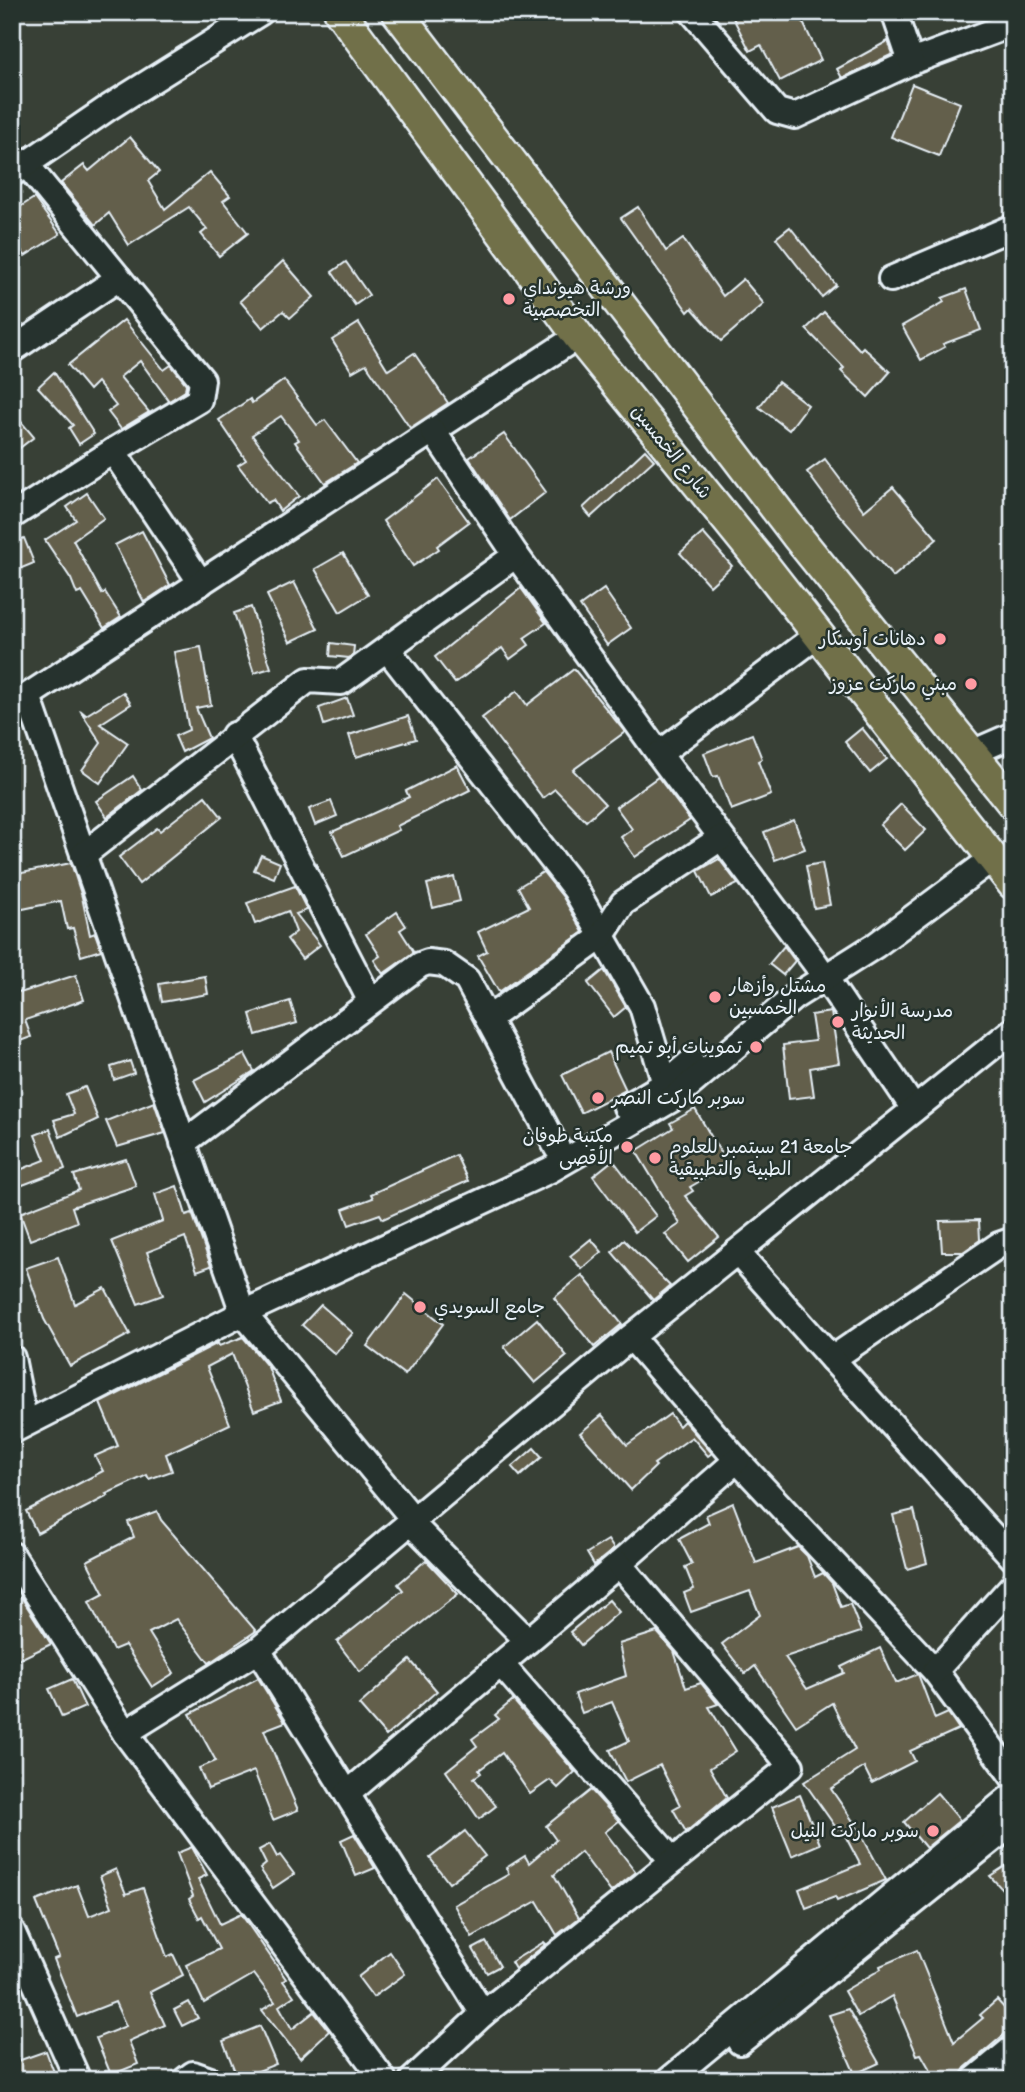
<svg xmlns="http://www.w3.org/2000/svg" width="1025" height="2092" font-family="'Balsamiq Sans','Playpen Sans Arabic',sans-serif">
	<rect width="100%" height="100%" fill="#384036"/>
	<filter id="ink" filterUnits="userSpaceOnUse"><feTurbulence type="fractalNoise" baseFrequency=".0143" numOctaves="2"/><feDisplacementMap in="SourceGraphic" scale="14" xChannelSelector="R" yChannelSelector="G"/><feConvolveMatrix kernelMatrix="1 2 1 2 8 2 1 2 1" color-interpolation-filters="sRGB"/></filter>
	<g filter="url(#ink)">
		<g fill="#635e4c" stroke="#e8f1f8" stroke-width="2">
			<path d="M730 12H798L821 60 780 81 761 45 750 51Z"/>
			<path d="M888 41 893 54 842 78 837 69Z"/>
			<path d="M912 84 960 103 939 156 891 137Z"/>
			<path d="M130 137 159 172 148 181 165 209 210 172 230 196 223 201 248 233 219 256 201 234 207 229 189 207 129 245 109 213 95 225 61 183 84 165 89 171Z"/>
			<path d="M34 198 60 234 25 256 12 236V212Z"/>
			<path d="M638 207 666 251 683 239 723 296 743 279 764 304 721 341 692 308 688 312 621 218Z"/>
			<path d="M790 227 836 285 822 297 776 238Z"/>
			<path d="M283 261 314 297 290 318 283 311 263 328 240 301Z"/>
			<path d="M346 262 369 295 355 305 332 272Z"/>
			<path d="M966 289 981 330 943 344 945 347 921 360 902 326 944 302 942 298Z"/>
			<path d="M824 312 860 350 863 347 890 372 868 397 841 371 844 368 806 329Z"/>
			<path d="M124 320 164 370 171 365 186 384 185 391 169 401 140 361 120 377 149 412 121 429 108 412 116 406 97 382 89 390 68 365Z"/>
			<path d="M359 323 388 370 414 353 448 403 410 428 366 364 352 372 332 340Z"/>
			<path d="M54 372 94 434 79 444 69 428 73 425 38 387Z"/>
			<path d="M284 380 317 425 325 420 357 463 325 483 295 442 299 440 281 416 252 435 299 496 280 511 273 500 267 503 238 465 246 460 219 420 250 399 252 403Z"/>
			<path d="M778 382 808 405 789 430 759 407Z"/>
			<path d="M12 411 34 437 12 454Z"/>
			<path d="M504 434 546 492 510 520 469 458Z"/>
			<path d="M645 450 654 460 591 517 583 508Z"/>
			<path d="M825 459 864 511 893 487 937 539 893 577 835 510 807 472Z"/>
			<path d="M438 479 469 522 437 546 439 549 413 566 383 521Z"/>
			<path d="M87 493 104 518 73 540 102 594 105 592 121 617 104 628 82 592 77 594 71 579 45 540 76 520 67 507Z"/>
			<path d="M142 531 170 585 144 602 115 545Z"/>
			<path d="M703 533 732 566 710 586 680 553Z"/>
			<path d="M24 538 34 563 12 572V543Z"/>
			<path d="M343 553 368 595 340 612 315 569Z"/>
			<path d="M294 582 318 629 290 642 267 595Z"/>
			<path d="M521 588 546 623 524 638 529 645 510 659 502 648 455 683 435 657Z"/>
			<path d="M604 589 631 628 607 645 580 606Z"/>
			<path d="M251 607 271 668 254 673 234 613Z"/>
			<path d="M331 643 354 646 353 655 349 658 330 656Z"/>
			<path d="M201 647 211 705 196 708 209 738 182 752 175 736 189 730 174 652Z"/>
			<path d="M574 669 625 732 573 770 605 804 586 821 555 789 543 798 482 718 517 691 527 705Z"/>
			<path d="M123 692 131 704 100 724 128 743 100 783 82 770 101 743 80 710 86 715Z"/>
			<path d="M347 698 353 715 324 725 319 708Z"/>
			<path d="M408 716 416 739 356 757 349 735Z"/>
			<path d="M862 728 887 759 870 773 845 742Z"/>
			<path d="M752 734 762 759 758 761 771 795 731 810 718 776 713 777 704 753Z"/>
			<path d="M457 765 470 790 397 826 399 830 344 856 332 832 409 797 406 791Z"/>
			<path d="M133 776 142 790 107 817 96 801Z"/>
			<path d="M658 777 690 820 635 857 621 837 632 829 616 807Z"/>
			<path d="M205 796 222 817 139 884 119 857 157 828 160 831Z"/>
			<path d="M331 801 337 816 315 825 309 809Z"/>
			<path d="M901 804 926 830 905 850 880 825Z"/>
			<path d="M794 820 805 849 775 860 764 832Z"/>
			<path d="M261 855 280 863 274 878 254 870Z"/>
			<path d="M719 859 738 884 711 897 698 871Z"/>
			<path d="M71 863 82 897 90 935 95 933 101 950 81 956 73 928 67 929 61 901 18 910 12 880V875Z"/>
			<path d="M822 863 830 905 814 908 806 866Z"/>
			<path d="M543 872 563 897 583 932 499 992 478 956 487 951 478 932 529 907 518 887Z"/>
			<path d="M454 877 460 901 433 908 427 884Z"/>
			<path d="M295 886 307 910 296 914 320 945 302 959 287 939 296 932 288 911 255 924 247 903Z"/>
			<path d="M397 912 406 926 400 930 414 952 383 974 374 960 380 956 366 934Z"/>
			<path d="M784 946 795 961 783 975 769 964Z"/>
			<path d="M604 970 626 1007 614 1017 588 983Z"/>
			<path d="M76 975 84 1000 25 1020 31 1037 12 1044V991L23 992Z"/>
			<path d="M205 976 208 994 162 1002 159 984Z"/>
			<path d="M290 1001 297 1023 256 1035 250 1014Z"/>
			<path d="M831 1012 839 1063 810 1068 814 1096 789 1099 783 1045 815 1041 811 1015Z"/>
			<path d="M608 1052 626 1090 581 1113 562 1075Z"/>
			<path d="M245 1054 254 1071 205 1102 194 1080Z"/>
			<path d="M130 1061 134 1073 114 1080 111 1067Z"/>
			<path d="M85 1087 98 1119 60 1137 54 1120 74 1114 66 1094Z"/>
			<path d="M154 1102 165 1133 117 1147 106 1121Z"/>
			<path d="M695 1109 728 1165 690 1187 693 1191 685 1196 719 1237 688 1262 665 1234 680 1224 636 1151 673 1128 670 1123Z"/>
			<path d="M50 1129 65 1169 12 1189V1173L45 1160 35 1135Z"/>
			<path d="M456 1155 468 1181 383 1219 380 1214 349 1225 343 1209 373 1198 371 1194Z"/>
			<path d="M126 1159 136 1186 72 1207 77 1222 30 1240 20 1213 79 1190 74 1175Z"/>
			<path d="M613 1160 656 1216 635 1232 593 1176Z"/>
			<path d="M177 1186 186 1215 192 1213 211 1266 197 1271 185 1237 147 1252 163 1295 138 1304 112 1241 163 1221 155 1194Z"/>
			<path d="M979 1220 980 1240 963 1252H942L940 1221Z"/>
			<path d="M591 1239 602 1252 582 1269 570 1256Z"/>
			<path d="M624 1240 670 1286 653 1300 612 1252Z"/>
			<path d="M58 1257 75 1304 105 1288 130 1334 70 1366 44 1319 26 1268Z"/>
			<path d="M582 1275 622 1324 594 1347 554 1298Z"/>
			<path d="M406 1294 443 1324 405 1375 367 1346Z"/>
			<path d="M321 1305 353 1333 335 1354 302 1325Z"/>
			<path d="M537 1319 567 1356 535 1383 504 1347Z"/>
			<path d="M243 1337 268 1367 281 1401 254 1411 232 1354 207 1367 230 1424 166 1454 172 1471 149 1479 147 1475 106 1494 108 1496 37 1533 26 1511 103 1471 95 1456 118 1446 100 1403 218 1343 219 1346Z"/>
			<path d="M670 1414 679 1426 684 1421 712 1453 708 1456 692 1437 654 1464 656 1466 631 1490 580 1433 602 1415 627 1445Z"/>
			<path d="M534 1448 542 1457 520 1476 512 1467Z"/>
			<path d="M733 1503 756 1563 798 1547 807 1556 815 1577 823 1573 832 1583 841 1607 850 1604 861 1632 785 1657 807 1689 844 1673 841 1667 880 1648 896 1683 918 1674 935 1719 948 1713 959 1729 910 1751 915 1761 872 1783 864 1767 831 1789 857 1827 886 1880 837 1901 835 1897 806 1908 799 1889 860 1864 840 1826 837 1829 804 1782 855 1750 832 1703 796 1726 755 1666 745 1674 722 1644 760 1615 750 1591 691 1612 684 1593 694 1589 685 1567 692 1564 679 1539 709 1523 706 1515Z"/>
			<path d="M914 1510 927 1563 907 1569 893 1515Z"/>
			<path d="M157 1511 161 1520 256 1631 209 1663 176 1619 149 1633 174 1673 152 1687 125 1645 113 1650 89 1602 104 1594 87 1561 134 1537 128 1522Z"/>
			<path d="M608 1540 614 1549 594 1565 587 1553Z"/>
			<path d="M426 1560 458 1594 360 1672 337 1642 403 1590 398 1584Z"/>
			<path d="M21 1597 51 1644 12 1663V1602Z"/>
			<path d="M609 1600 619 1612 581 1645 570 1632Z"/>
			<path d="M657 1632 674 1651 686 1688 701 1683 718 1704 709 1707 736 1751 710 1768 727 1798 686 1832 673 1809 680 1805 660 1765 626 1782 610 1750 629 1741 612 1702 582 1713 575 1694 626 1676 619 1644Z"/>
			<path d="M410 1660 437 1691 386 1736 359 1705Z"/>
			<path d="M258 1678 285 1722 264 1730 298 1810 273 1820 254 1771 208 1789 199 1768 216 1761 190 1714Z"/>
			<path d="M72 1679 85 1707 62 1717 49 1689Z"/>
			<path d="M513 1700 575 1772 558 1788 550 1780 530 1794 502 1753 479 1770 481 1773 474 1778 496 1806 479 1819 446 1771 477 1746 472 1739 499 1719 495 1715Z"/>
			<path d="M591 1790 619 1821 605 1832 636 1872 611 1892 581 1852 554 1875 579 1918 557 1935 537 1901 472 1937 454 1905 509 1874 506 1868 525 1856 529 1863 556 1840 546 1826Z"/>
			<path d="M937 1793 960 1820 926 1848 904 1822Z"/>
			<path d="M800 1795 820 1844 792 1856 772 1807Z"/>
			<path d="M465 1831 485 1856 449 1883 430 1858Z"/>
			<path d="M354 1834 375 1868 356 1876 341 1840Z"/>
			<path d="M270 1844 277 1857 280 1855 294 1874 273 1888 260 1869 266 1864 259 1850Z"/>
			<path d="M192 1847 207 1875 198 1879 220 1924 241 1914 286 1979 283 1981 294 1996 279 2006 292 2029 314 2012 329 2031 300 2058 262 2010 275 2002 254 1974 204 2003 186 1965 219 1949 202 1916 199 1918 189 1899 193 1896 177 1853Z"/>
			<path d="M1013 1861V1901L990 1876Z"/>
			<path d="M116 1869 126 1894 143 1888 167 1957 173 1954 183 1975 150 1992 165 2025 129 2041 138 2064 111 2075 96 2038 126 2026 115 2002 77 2017 54 1959 59 1957 36 1901 77 1885 89 1916 112 1907 100 1876Z"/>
			<path d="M486 1942 500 1966 487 1973 473 1949Z"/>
			<path d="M544 1942 546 1944 515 1969 511 1962Z"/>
			<path d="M917 1950 954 2042 983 2018 980 2015 997 2000 1006 2010 1013 2006V2027L965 2068 958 2080H936L921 2054 917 2055 892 1996 858 2016 844 1991 881 1969 880 1966Z"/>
			<path d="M390 1952 405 1974 373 1997 358 1977Z"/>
			<path d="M189 2002 198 2018 182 2026 174 2010Z"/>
			<path d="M848 2009 879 2063 855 2074 829 2015Z"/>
			<path d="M260 2026 276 2064 238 2079 223 2041Z"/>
			<path d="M46 2051 57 2080H12V2063Z"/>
		</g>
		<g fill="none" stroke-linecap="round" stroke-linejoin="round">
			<g stroke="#e8f1f8" stroke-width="30">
				<g id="minor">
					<path d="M692 12 777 111 795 116 911 62 1013 24"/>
					<path d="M894 12 911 62"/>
					<path d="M26 164 202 380 199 400 113 451"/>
					<path d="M13 173 108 108 261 12"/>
					<path d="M891 279 1013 227"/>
					<path d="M12 350 119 278"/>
					<path d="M12 516 113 451 201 583"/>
					<path d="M516 555 659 754 818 635"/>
					<path d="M387 649 575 889 642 1006 665 1084"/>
					<path d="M28 696 243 1313 413 1519"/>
					<path d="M12 706 578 336"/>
					<path d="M234 735 370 1000"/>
					<path d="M974 752 1013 735"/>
					<path d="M659 754 816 964 914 1109"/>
					<path d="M83 855 308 680 341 682 516 555 433 431"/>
					<path d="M488 1019 601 937 623 903 721 838"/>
					<path d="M626 1107 665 1084 691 1062"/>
					<path d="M183 1143 420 965 428 962 444 964 467 980 557 1148"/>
					<path d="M737 1252 832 1359 999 1245 1013 1240"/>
					<path d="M631 1337 737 1460 935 1671 1013 1777"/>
					<path d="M12 1358 22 1408"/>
					<path d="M832 1359 1013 1558"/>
					<path d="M12 1431 243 1313 550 1170 674 1098 794 997 876 945 993 858"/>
					<path d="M410 1522 528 1641"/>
					<path d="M12 1555 125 1733 384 2080"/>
					<path d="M258 1650 483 2014"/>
					<path d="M501 1664 673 1861"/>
					<path d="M935 1671 1013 1585"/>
					<path d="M125 1733 258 1650 631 1337 1013 1030"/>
					<path d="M347 1794 619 1564 737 1460"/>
					<path d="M12 1931 78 2080"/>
					<path d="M740 2042 1013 1823"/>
					<path d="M185 2080 193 2074 210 2080"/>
					<path d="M412 2080 483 2014 791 1766 619 1564"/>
					<path d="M669 2080 1013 1795"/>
					<path d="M974 2080 1013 2048"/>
				</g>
			</g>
			<g stroke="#e8f1f8" stroke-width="35">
				<g id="major">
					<path d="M340 12 578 336 763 564 1013 884"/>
					<path d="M397 12 796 535 1013 804"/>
				</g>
			</g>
			<use href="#minor" stroke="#26332d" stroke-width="24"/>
			<use href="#major" stroke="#716f4a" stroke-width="30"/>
		</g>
	</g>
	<g fill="#ff9aa2" stroke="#26332d" stroke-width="2.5">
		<circle cx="509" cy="299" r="7"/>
		<circle cx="940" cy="639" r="7"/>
		<circle cx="971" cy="684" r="7"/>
		<circle cx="715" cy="997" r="7"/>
		<circle cx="838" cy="1022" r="7"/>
		<circle cx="756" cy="1047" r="7"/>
		<circle cx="598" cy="1098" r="7"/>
		<circle cx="627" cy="1147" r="7"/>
		<circle cx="655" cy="1158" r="7"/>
		<circle cx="420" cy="1307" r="7"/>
		<circle cx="933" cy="1831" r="7"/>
	</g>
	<g text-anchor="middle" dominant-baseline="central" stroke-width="5" stroke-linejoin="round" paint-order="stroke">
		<g font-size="19" fill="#e8f1f8" stroke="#26332d" text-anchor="start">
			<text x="523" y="288">ورشة هيونداي<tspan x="523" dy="22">التخصصية</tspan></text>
			<text x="926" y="639" text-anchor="end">دهانات أوسكار</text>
			<text x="957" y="684" text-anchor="end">مبني ماركت عزوز</text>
			<text x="729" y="986">مشتل وأزهار<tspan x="729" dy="22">الخمسين</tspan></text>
			<text x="852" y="1011">مدرسة الأنوار<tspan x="852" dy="22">الحديثة</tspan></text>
			<text x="742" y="1047" text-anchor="end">تموينات أبو تميم</text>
			<text x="612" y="1098">سوبر ماركت النصر</text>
			<text x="613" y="1136" text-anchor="end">مكتبة طوفان<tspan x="613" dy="22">الأقصى</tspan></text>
			<text x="669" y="1147">جامعة 21 سبتمبر للعلوم<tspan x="669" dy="22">الطبية والتطبيقية</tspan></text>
			<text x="434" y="1307">جامع السويدي</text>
			<text x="919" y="1831" text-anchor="end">سوبر ماركت النيل</text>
		</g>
		<g font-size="19" fill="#e8f1f8" stroke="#26332d">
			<text transform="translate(671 452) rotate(51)">شارع الخمسين</text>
		</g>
	</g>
	<rect width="1025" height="2092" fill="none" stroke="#26332d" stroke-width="42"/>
	<rect x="21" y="21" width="983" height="2050" fill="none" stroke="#e8f1f8" stroke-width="2.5" filter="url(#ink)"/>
</svg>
